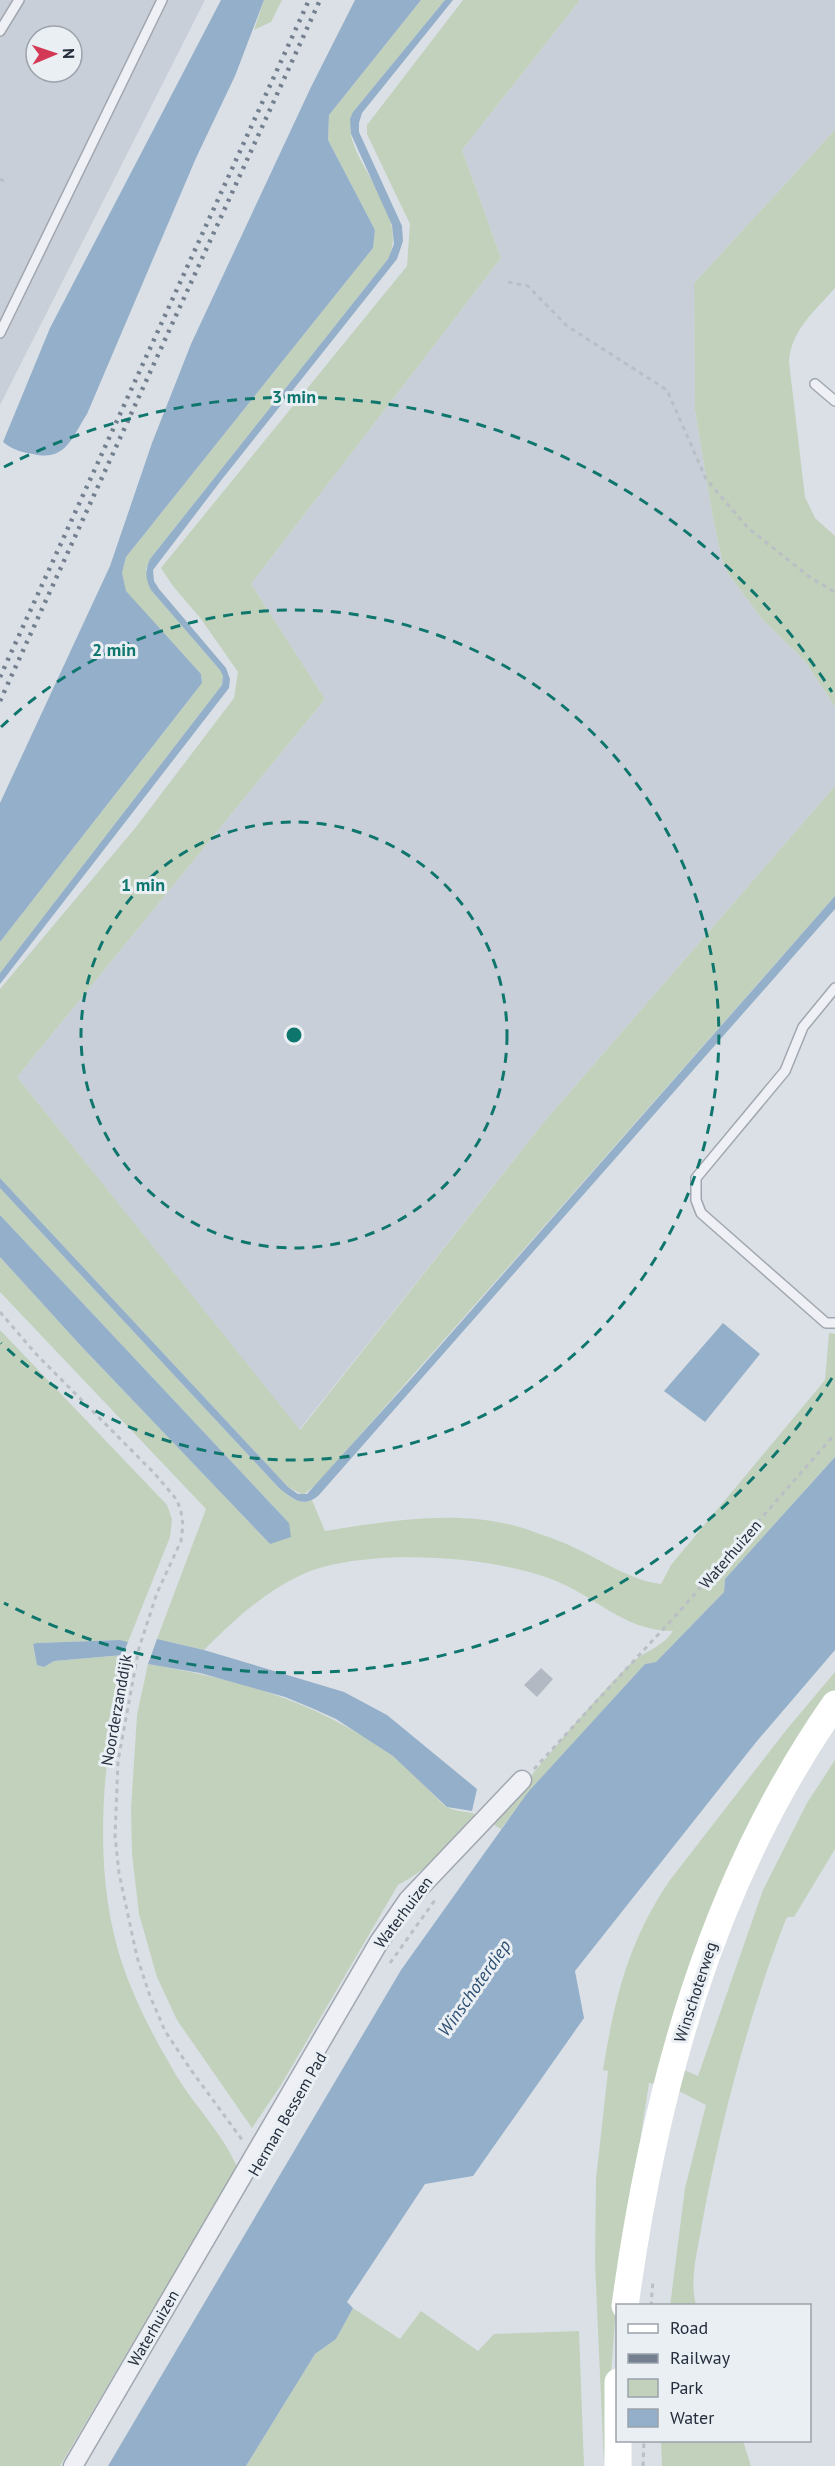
<svg xmlns="http://www.w3.org/2000/svg" width="835" height="2466" font-family="'PT Sans',sans-serif">
	<rect width="100%" height="100%" fill="#dbe0e6"/>
	<g fill="#c9cfd8" fill-rule="evenodd">
		<path d="M0 0H205L0 405ZM36 36H72V72H36Z"/>
		<path d="M580 0H835V130L694 283 695 410 713 518 722 560 728 573 762 619 805 661 835 707V786L544 1122 299 1430 17 1077 325 699 251 584 501 258 462 150Z"/>
	</g>
	<g fill="#c2d1bc">
		<path d="M264 0H282L271 22 254 30Z"/>
		<path d="M421 0H445L353 112C352 119 350 129 351 136 361 175 408 218 388 259L150 559 146 569 151 590 220 670 223 676 222 685 0 973V942L202 683 201 674 125 591 122 573 126 557 373 248 375 230 328 140 329 115Z"/>
		<path d="M463 0H580L462 150 501 258 251 584 325 699 17 1077 300 1430 544 1122 835 786V896L317 1484 303 1495 288 1487 0 1178V989L136 827 234 698 238 672 201 619 173 586 161 568 407 266 410 224 367 134V125Z"/>
		<path d="M835 130V288C815 311 791 330 789 362L805 497 815 518 835 536V707L805 661 762 619 728 573 722 560 713 518 695 410 694 283Z"/>
		<path d="M0 1188 279 1488C289 1496 298 1506 312 1500L325 1531C392 1520 469 1507 534 1532 549 1537 563 1542 577 1549 605 1562 630 1580 661 1584L671 1565 825 1380 829 1333 835 1334V1457L725 1579 724 1592 656 1662 645 1664 528 1792 501 1829 491 1823C537 1770 580 1714 630 1664 644 1651 662 1648 673 1631 628 1631 603 1603 565 1585 504 1555 363 1546 301 1575 263 1593 234 1620 204 1650L157 1639 206 1509 0 1292V1257L81 1346 270 1544 289 1523 0 1215Z"/>
		<path d="M0 1330 167 1505 172 1519 170 1537 128 1642 120 1640 37 1643 33 1645 37 1665 44 1667 54 1661 123 1655C115 1675 112 1714 110 1736 100 1812 98 1892 123 1966 135 2001 153 2036 172 2068 191 2103 221 2130 237 2167L60 2466H0Z"/>
		<path d="M148 1664C240 1680 313 1700 390 1754 406 1765 419 1781 433 1794 437 1798 442 1804 447 1807 457 1813 470 1810 481 1817 455 1843 430 1868 398 1885L281 2085 252 2128 177 2020 157 1977 139 1914 132 1854 131 1809 137 1715Z"/>
		<path d="M835 1672V1690L819 1711 657 2084 649 2083 618 2283 604 2464 595 2263 596 2179 608 2071 603 2070C615 1997 628 1942 670 1880L787 1729Z"/>
		<path d="M835 1760V1849L794 1917H788L786 1919C749 2013 720 2125 702 2224 698 2249 689 2280 696 2305L670 2306 685 2188 706 2105 677 2090 684 2070 698 2076 763 1890 807 1803Z"/>
		<path d="M353 2308 400 2339 421 2311 478 2351 494 2334 579 2331 584 2466H246L315 2354 336 2339Z"/>
		<path d="M661 2441H743L751 2466H662Z"/>
	</g>
	<g fill="#94afc9">
		<path d="M221 0H264L235 76 196 158 87 414C72 437 66 462 33 454 21 452 13 450 3 442L50 328Z"/>
		<path d="M355 0H421L329 115 328 140 375 230 373 248 126 557 122 573 126 591 201 674 202 683 0 942V803L110 566 152 443 191 344 311 87Z"/>
		<path d="M445 0H453L362 113 359 123V132L402 226 403 241 397 259 223 478 153 570 154 581 159 589 226 668 230 679 229 688 0 984V973L222 685 223 676 220 670 151 590C145 578 145 571 150 559L388 259 394 244 392 225 351 134 350 119 353 112Z"/>
		<path d="M835 896V909L319 1495C303 1509 293 1499 279 1488L0 1188V1178L288 1487 298 1494H307L411 1379Z"/>
		<path d="M0 1215 289 1523 291 1537 270 1544 81 1346 0 1257Z"/>
		<path d="M723 1323 760 1354 705 1422 664 1391Z"/>
		<path d="M835 1457V1650L757 1741 575 1971 584 2018 473 2176 425 2184 347 2302 353 2308 336 2339 315 2354 246 2466H108L401 1970 528 1792 645 1664 656 1662 724 1592 725 1579Z"/>
		<path d="M157 1639 204 1650 344 1692 387 1715 477 1789 472 1811 447 1807 393 1756 336 1719 314 1709 285 1697 200 1673 148 1664Z"/>
		<path d="M120 1640 128 1642 123 1655 54 1661 44 1667 37 1665 33 1644 37 1643Z"/>
	</g>
	<path fill="#b2b9c3" d="M541 1668 553 1679 537 1697 524 1685Z"/>
	<g fill="none" stroke-linecap="round" stroke-linejoin="round">
		<g stroke="#a1a7b0" stroke-width="12">
			<g id="service">
				<path d="M0 31 19 0"/>
				<path d="M0 333 162 0"/>
				<path d="M815 384 835 401"/>
				<path d="M835 988 803 1027 785 1071 696 1178V1200L701 1213 826 1323H835"/>
			</g>
		</g>
		<g stroke="#a1a7b0" stroke-width="21">
			<path id="minor" d="M73 2466 379 1942 408 1900 522 1780"/>
		</g>
		<g stroke="#babec5" stroke-width="3" stroke-dasharray="4.5 4.5" stroke-linecap="butt">
			<path d="M0 179 4 181"/>
			<path d="M508 282 528 286 567 326 667 390 706 479 748 528 811 578 835 592"/>
			<path d="M0 1312 36 1354 155 1474 177 1500 181 1512 183 1525 181 1541 157 1593 139 1648 118 1761 115 1836 119 1873 137 1957 150 1996 165 2031 191 2070 243 2141"/>
			<path d="M534 1769 678 1613 835 1434"/>
			<path d="M390 1963 435 1900"/>
			<path d="M651 2306 653 2280"/>
			<path d="M643 2466 644 2440"/>
		</g>
		<use href="#service" stroke="#eef0f5" stroke-width="9"/>
		<use href="#minor" stroke="#eef0f5" stroke-width="18"/>
		<g stroke="#fff" stroke-width="27">
			<path d="M625 2306C654 2093 710 1883 835 1704"/>
			<path d="M618 2382V2466"/>
		</g>
		<g stroke="#748090" stroke-width="4.5" stroke-dasharray="3 6" stroke-linecap="butt">
			<path d="M0 677 309 0"/>
			<path d="M0 701 320 0"/>
		</g>
	</g>
	<g fill="none" stroke="#0f766e" stroke-width="3" stroke-dasharray="10 8">
		<circle cx="294" cy="1035" r="213"/>
		<path d="M1 727A425 425 0 1 1 1 1343"/>
		<path d="M832 1378A638 638 0 0 1 4 1603M4 467A638 638 0 0 1 832 692"/>
	</g>
	<g text-anchor="middle" dominant-baseline="central" stroke-width="6" stroke-linejoin="round" paint-order="stroke">
		<g font-size="16" fill="#252e3d" stroke="#eaeff4">
			<text transform="translate(730 1554) rotate(-49)">Waterhuizen</text>
			<text transform="translate(116 1710) rotate(-80)">Noorderzanddijk</text>
			<text transform="translate(403 1912) rotate(-53)">Waterhuizen</text>
			<text transform="translate(695 1992) rotate(-72)">Winschoterweg</text>
			<text transform="translate(287 2114) rotate(-60)">Herman Bessem Pad</text>
			<text transform="translate(153 2328) rotate(-60)">Waterhuizen</text>
		</g>
		<g font-size="18" font-style="italic" fill="#2d4e72" stroke="#eaeff4">
			<text transform="translate(474 1988) rotate(-55)">Winschoterdiep</text>
		</g>
	</g>
	<circle cx="294" cy="1035" r="9" fill="#0f766e" stroke="#eaeff4" stroke-width="3"/>
	<g font-size="18" text-anchor="middle" font-weight="bold" fill="#0f766e" stroke="#eaeff4" stroke-width="6" stroke-linejoin="round" paint-order="stroke">
		<text x="294" y="403">3 min</text>
		<text x="114" y="656">2 min</text>
		<text x="143" y="891">1 min</text>
	</g>
	<rect x="616" y="2304" width="195" height="138" fill="#eaeff4" stroke="#9ba2ab" stroke-width="1.5"/>
	<rect x="628" y="2324" width="30" height="9" fill="#ffffff" stroke="#9ba2ab" stroke-width="1.5"/>
	<text x="670" y="2334" font-size="18" fill="#252e3d">Road</text>
	<rect x="628" y="2354" width="30" height="9" fill="#748090" stroke="#9ba2ab" stroke-width="1.5"/>
	<text x="670" y="2364" font-size="18" fill="#252e3d">Railway</text>
	<rect x="628" y="2379" width="30" height="18" fill="#c2d1bc" stroke="#9ba2ab" stroke-width="1.5"/>
	<text x="670" y="2394" font-size="18" fill="#252e3d">Park</text>
	<rect x="628" y="2409" width="30" height="18" fill="#94afc9" stroke="#9ba2ab" stroke-width="1.5"/>
	<text x="670" y="2424" font-size="18" fill="#252e3d">Water</text>
	<g transform="translate(54 54) rotate(88)"><circle r="28" fill="#eaeff4" stroke="#9ba2ab" stroke-width="1.5"/>
	<path d="M0-4.5L10 22L0 15L-10 22Z" fill="#d33854"/>
	<text y="-9" font-size="16" font-weight="bold" text-anchor="middle" fill="#252e3d">N</text>
	</g>
</svg>
